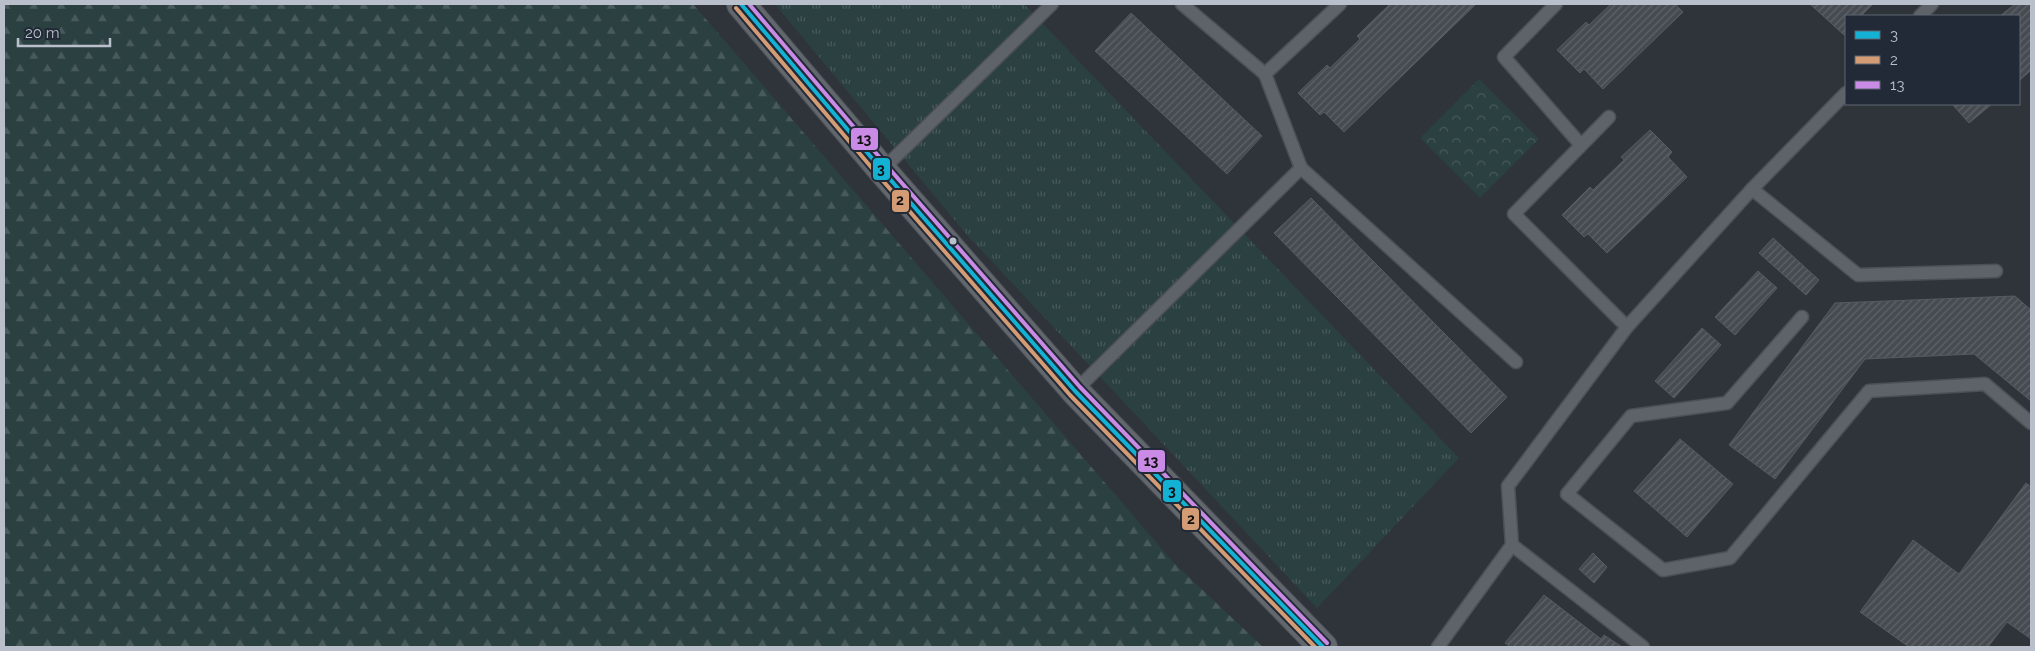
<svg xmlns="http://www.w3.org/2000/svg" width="2035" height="651" font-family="Raleway,sans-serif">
	<defs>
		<pattern id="grass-tufts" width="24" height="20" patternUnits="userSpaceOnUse" patternTransform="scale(1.25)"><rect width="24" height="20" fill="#2b4041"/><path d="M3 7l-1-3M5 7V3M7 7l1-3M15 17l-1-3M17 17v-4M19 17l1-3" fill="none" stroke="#485a5b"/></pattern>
		<pattern id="forest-firs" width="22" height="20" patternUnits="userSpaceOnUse" patternTransform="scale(1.25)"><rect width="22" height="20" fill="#2b4041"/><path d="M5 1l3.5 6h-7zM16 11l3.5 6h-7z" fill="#485a5b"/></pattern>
		<pattern id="park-crowns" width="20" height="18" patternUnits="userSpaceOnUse" patternTransform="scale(1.25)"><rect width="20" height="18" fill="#2b4041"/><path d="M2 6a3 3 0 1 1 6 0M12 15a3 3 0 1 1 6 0" fill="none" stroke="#485a5b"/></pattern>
		<pattern id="building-hatch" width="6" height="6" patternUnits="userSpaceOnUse" patternTransform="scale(1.25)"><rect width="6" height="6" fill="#464b51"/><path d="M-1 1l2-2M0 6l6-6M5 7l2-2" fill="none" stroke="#5f6369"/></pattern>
	</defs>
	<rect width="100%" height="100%" fill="#2e343a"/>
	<path fill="url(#grass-tufts)" d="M775 4H1024L1459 458 1317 608 967 235Z"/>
	<path fill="url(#forest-firs)" d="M4 4H693L1174 563 1263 647H4Z"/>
	<path fill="url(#park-crowns)" d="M1479 79 1539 139 1480 198 1420 138Z"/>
	<g fill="url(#building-hatch)" stroke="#565b62">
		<path d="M1390 4H1476L1344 132 1324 112 1320 115 1298 93 1327 65 1330 68 1360 39 1357 36Z"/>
		<path d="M1611 4H1675L1683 12 1603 89 1584 69 1580 73 1557 50 1586 22 1589 25Z"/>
		<path d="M1810 4H1873L1861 16H1846V33L1844 35Z"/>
		<path d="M2015 4H2031V70L2019 81V16H2000Z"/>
		<path d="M1131 13 1262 136 1227 174 1095 51Z"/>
		<path d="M1952 104H1992L1969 123Z"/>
		<path d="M1650 130 1672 152 1668 157 1687 177 1607 253 1588 234 1584 237 1562 215 1590 187 1593 190 1624 160 1621 157Z"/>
		<path d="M1311 198 1507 397 1471 433 1274 233Z"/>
		<path d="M1773 238 1819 280 1806 295 1759 253Z"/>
		<path d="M1758 271 1777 288 1735 335 1715 317Z"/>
		<path d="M2015 296 2031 310V401L1974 354 1865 359 1775 479 1729 445 1835 303Z"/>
		<path d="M1702 328 1721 345 1674 398 1655 381Z"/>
		<path d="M1680 439 1733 484 1687 537 1634 491Z"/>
		<path d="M2026 483 2031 487V639L2007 622 1988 647H1909L1860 612 1913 540 1959 574Z"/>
		<path d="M1593 553 1607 567 1594 583 1579 569Z"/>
		<path d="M1544 595 1601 639 1595 647H1511L1505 643Z"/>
		<path d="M1604 635 1622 647H1595Z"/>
	</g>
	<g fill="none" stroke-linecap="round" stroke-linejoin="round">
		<g stroke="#4c5055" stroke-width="15">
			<g id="lane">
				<path d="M1182 4 1265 74"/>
				<path d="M1556 4 1504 57 1581 145"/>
				<path d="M1920 16 1932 4"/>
				<path d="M1609 117 1514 214 1627 327"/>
				<path d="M1301 168 1516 362"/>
				<path d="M882 170 1052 4"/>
				<path d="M1752 189 1858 275 1996 271"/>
				<path d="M1802 317 1727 403 1631 416 1567 494 1663 570 1730 558 1869 391 1985 384 2031 423"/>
				<path d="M1075 391 1301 168 1265 74 1340 4"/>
				<path d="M1512 545 1643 647"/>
				<path d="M1438 647 1512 545 1508 486 1627 327 1752 189 1846 93"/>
			</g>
		</g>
		<g stroke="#4c5055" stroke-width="30">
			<path id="secondary" d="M741 4 882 170 1075 391 1323 647"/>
		</g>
		<use href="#lane" stroke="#5e6269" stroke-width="12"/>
		<use href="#secondary" stroke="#62666d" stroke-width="28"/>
		<g stroke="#212a36" stroke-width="8">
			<path id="bus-1" d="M741 4 882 170 1075 391 1323 647"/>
		</g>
		<g stroke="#212a36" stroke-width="8">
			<path id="bus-2" d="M736 8 877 174 1070 395 1315 647"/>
		</g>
		<g stroke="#212a36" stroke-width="8">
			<path id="bus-3" d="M749 4 887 166 1080 387 1327 643"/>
		</g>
		<use href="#bus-1" stroke="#13b2d5" stroke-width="4"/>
		<use href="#bus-2" stroke="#d39c74" stroke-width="4"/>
		<use href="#bus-3" stroke="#ca8be6" stroke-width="4"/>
	</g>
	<circle fill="#b9c0cb" stroke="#212a36" stroke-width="2" cx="953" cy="241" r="4.5"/>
	<g stroke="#212a36" stroke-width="2">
		<rect x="850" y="127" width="29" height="24" rx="5" fill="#ca8be6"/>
		<rect x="872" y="157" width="19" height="24" rx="5" fill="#13b2d5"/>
		<rect x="891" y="189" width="19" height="24" rx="5" fill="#d39c74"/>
		<rect x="1137" y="449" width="29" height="24" rx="5" fill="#ca8be6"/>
		<rect x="1162" y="479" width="20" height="24" rx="5" fill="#13b2d5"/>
		<rect x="1181" y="507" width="19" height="24" rx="5" fill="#d39c74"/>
	</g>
	<g font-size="14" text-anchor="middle" font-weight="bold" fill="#111">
		<text x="864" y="144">13</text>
		<text x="881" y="174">3</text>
		<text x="900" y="205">2</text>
		<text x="1151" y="466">13</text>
		<text x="1172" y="496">3</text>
		<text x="1191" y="524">2</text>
	</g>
	<rect width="2035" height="651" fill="none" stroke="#b9c0cb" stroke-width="10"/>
	<rect x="1845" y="15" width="175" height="90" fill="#212a36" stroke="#5e6672"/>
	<rect x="1855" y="31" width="25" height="8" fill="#13b2d5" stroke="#5e6672"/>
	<text x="1890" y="40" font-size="15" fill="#b9c0cb">3</text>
	<rect x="1855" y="56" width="25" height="8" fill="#d39c74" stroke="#5e6672"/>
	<text x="1890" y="65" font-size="15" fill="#b9c0cb">2</text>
	<rect x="1855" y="81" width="25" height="8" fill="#ca8be6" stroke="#5e6672"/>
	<text x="1890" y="90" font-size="15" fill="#b9c0cb">13</text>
	<path d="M18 38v8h92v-8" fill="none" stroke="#b9c0cb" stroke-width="2.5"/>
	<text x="25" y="38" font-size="15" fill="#b9c0cb" stroke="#212a36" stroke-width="4" paint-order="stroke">20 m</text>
</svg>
